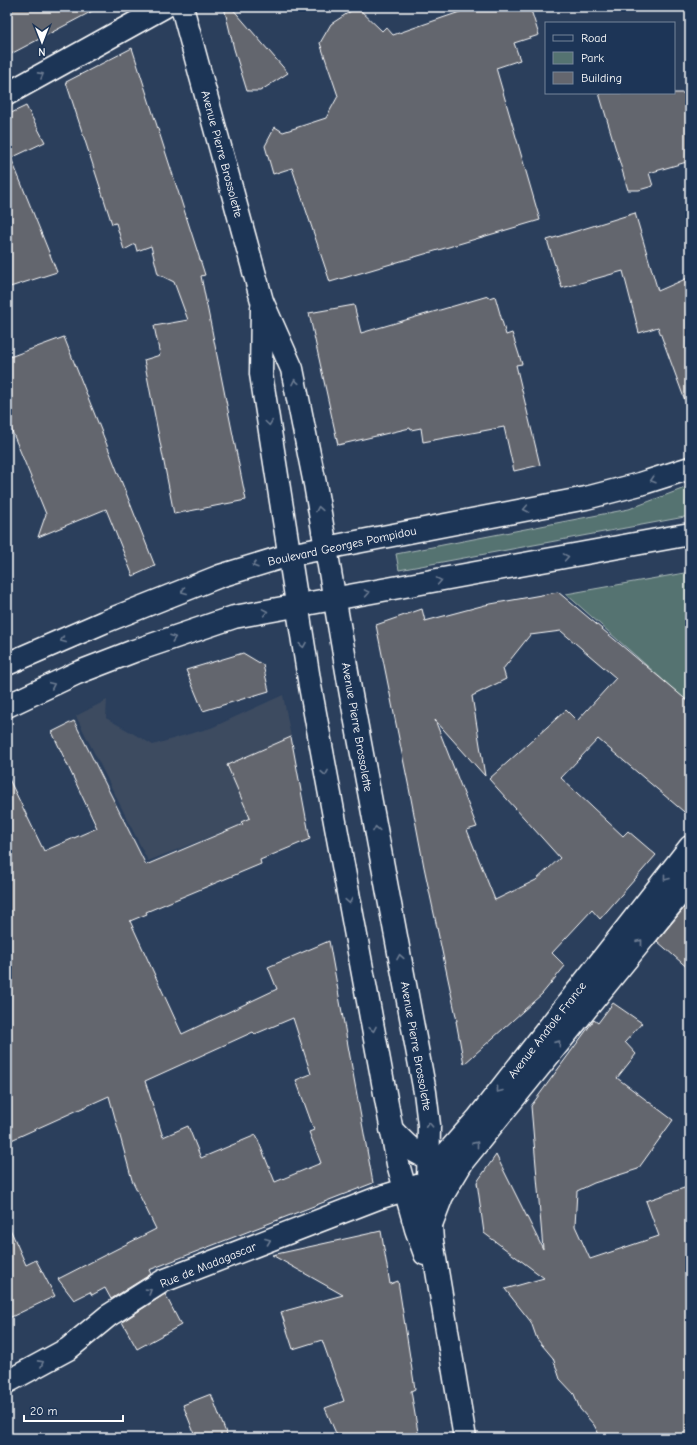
<svg xmlns="http://www.w3.org/2000/svg" width="697" height="1445" font-family="'Comic Neue',sans-serif">
<style>
.built{fill:#3c4b61}
.green{fill:#557371;stroke:#aab9b8}
.building{fill:#64666e;stroke:#fff;fill-rule:evenodd}
.lines{fill:none;stroke-linecap:round;stroke-linejoin:round}
.minor-casing{stroke:#fff;stroke-width:25}
.secondary-casing{stroke:#fff;stroke-width:25}
.primary-casing{stroke:#fff;stroke-width:25}
.minor{stroke:#1d3557;stroke-width:22}
.secondary{stroke:#1d3557;stroke-width:22}
.primary{stroke:#1d3557;stroke-width:22}
.oneway{stroke:#6c7c92}
.labels{text-anchor:middle;dominant-baseline:central;stroke-width:4;stroke-linejoin:round;paint-order:stroke}
.street-label{font-size:12px;fill:#fff;stroke:#1d3557}
</style>
<rect width="100%" height="100%" fill="#2b3f5c"/>
<filter id="ink" filterUnits="userSpaceOnUse"><feTurbulence type="fractalNoise" baseFrequency=".025" numOctaves="2"/><feDisplacementMap in="SourceGraphic" scale="8" xChannelSelector="R" yChannelSelector="G"/><feConvolveMatrix kernelMatrix="1 2 1 2 8 2 1 2 1" color-interpolation-filters="sRGB"/></filter>
<g filter="url(#ink)">
<path class="built" d="M283 695 302 795 242 822 243 824 148 861 76 716 107 700 106 718 153 745 182 736 211 728Z"/>
<g class="green">
<path d="M690 486V516L399 570 396 554 629 509Z"/>
<path d="M690 572V704L566 594Z"/>
</g>
<g class="building">
<path d="M7 7H100L7 56Z"/>
<path d="M224 7H231L288 73 260 91H247L234 49Z"/>
<path d="M357 7 382 31 386 27 393 35 474 7H530L539 35 514 43 520 60 496 68 540 220 330 282 292 168 273 174 265 146 275 127 283 132 326 118 338 96 320 43 331 24Z"/>
<path d="M132 48 205 275 201 276 246 500 174 514 144 360 160 355 154 326 188 320 174 282 158 274 151 246 137 251 135 244 124 250 116 223 112 224 66 82Z"/>
<path d="M599 93H690V161L649 173 653 186 639 190H628Z"/>
<path d="M26 106 45 142 11 158 57 272 7 288V115Z"/>
<path d="M635 213 658 291 690 277V406H687L658 327 639 333 623 271 562 288 547 240Z"/>
<path d="M488 296 489 298 495 296 506 335 512 333 522 364 516 365 540 465 514 471 504 427 423 442 421 428 411 430 410 428 338 445 309 313 354 305 361 333Z"/>
<path d="M64 337 155 566 133 576 106 509 38 537 46 514 7 419V358Z"/>
<path d="M558 592 690 703V817L598 739 561 778 623 836 628 831 656 855 600 919 592 910 552 953 565 966 542 994 464 1064 456 1021H457L424 867 409 788 376 625 422 609 425 621 485 605ZM561 631 616 678 577 721 566 710 489 779 560 858 536 880 495 900 467 830 477 827 435 720 485 776 472 696 506 679 503 669 530 635Z"/>
<path d="M243 653 263 665 269 691 203 711 186 670Z"/>
<path d="M74 721 146 865 243 824 241 822 250 818 227 765 291 737 310 839 260 860 261 864 146 912 147 914 130 921 182 1034 277 989 268 967 329 941 373 1183 149 1270 151 1274 111 1299 105 1288 92 1295 90 1292 74 1300 58 1279 156 1229 132 1180 109 1096 7 1142V775L44 851 97 828 52 732ZM293 1018 311 1074 296 1080 314 1130 309 1132 321 1163 275 1182 256 1135 201 1158 188 1126 163 1137 145 1081 253 1032 255 1034Z"/>
<path d="M690 901V970L657 941Z"/>
<path d="M613 1003 642 1023 625 1042 636 1054 617 1078 673 1120 638 1169 594 1183 577 1191 575 1226 590 1259 659 1236 646 1201 690 1186V1438H601L594 1425 580 1409 574 1394 560 1379 553 1358 537 1339 531 1322 505 1289 544 1278 484 1233 477 1182 496 1155 543 1249 531 1106 594 1020 598 1023Z"/>
<path d="M7 1222 26 1265 36 1260 55 1296 7 1319Z"/>
<path d="M381 1231 390 1284 398 1281 415 1389 411 1391 419 1438H338L325 1408 344 1401 322 1340 293 1349 281 1312 343 1295 272 1255Z"/>
<path d="M165 1294 181 1325 137 1349 122 1322Z"/>
<path d="M211 1394 228 1438H196L183 1405Z"/>
</g>
<g class="lines">
<defs>
<g id="minor">
<path d="M7 94 164 7"/>
<path d="M391 1129C408 1147 419 1160 446 1161"/>
<path d="M425 1189 440 1161 478 1118 690 847"/>
<path d="M430 1227 442 1196 463 1161 690 881"/>
<path d="M7 1382 68 1349 108 1316 163 1281 378 1198 424 1184"/>
</g>
<g id="secondary">
<path d="M182 7 262 301 292 369 315 484 351 695 425 1092 429 1125 428 1183 432 1241 465 1438"/>
<path d="M262 308 261 374 310 686 398 1164 416 1229 425 1254"/>
</g>
<g id="primary">
<path d="M7 664 104 622 220 576 289 555 586 498 640 484 690 468"/>
<path d="M7 706 77 673 134 651 234 617 690 534"/>
</g>
</defs>
<use href="#minor" class="minor-casing"/>
<use href="#secondary" class="secondary-casing"/>
<use href="#primary" class="primary-casing"/>
<use href="#minor" class="minor"/>
<use href="#secondary" class="secondary"/>
<use href="#primary" class="primary"/>
</g>
<defs><path id="oneway-chevron" d="M-2-3.5L2.5 0L-2 3.5" fill="none" stroke-width="1.6" stroke-linecap="round" stroke-linejoin="round"/></defs>
<g class="oneway">
<use href="#oneway-chevron" transform="translate(41 75) rotate(-29)"/>
<use href="#oneway-chevron" transform="translate(295 382) rotate(-101)"/>
<use href="#oneway-chevron" transform="translate(269 423) rotate(82)"/>
<use href="#oneway-chevron" transform="translate(653 480) rotate(162)"/>
<use href="#oneway-chevron" transform="translate(319 509) rotate(-100)"/>
<use href="#oneway-chevron" transform="translate(526 509) rotate(169)"/>
<use href="#oneway-chevron" transform="translate(566 557) rotate(-10)"/>
<use href="#oneway-chevron" transform="translate(255 565) rotate(163)"/>
<use href="#oneway-chevron" transform="translate(439 581) rotate(-10)"/>
<use href="#oneway-chevron" transform="translate(184 591) rotate(158)"/>
<use href="#oneway-chevron" transform="translate(367 593) rotate(-10)"/>
<use href="#oneway-chevron" transform="translate(265 612) rotate(-10)"/>
<use href="#oneway-chevron" transform="translate(173 638) rotate(-19)"/>
<use href="#oneway-chevron" transform="translate(63 640) rotate(157)"/>
<use href="#oneway-chevron" transform="translate(303 645) rotate(81)"/>
<use href="#oneway-chevron" transform="translate(52 685) rotate(-25)"/>
<use href="#oneway-chevron" transform="translate(325 773) rotate(80)"/>
<use href="#oneway-chevron" transform="translate(376 829) rotate(-100)"/>
<use href="#oneway-chevron" transform="translate(666 878) rotate(128)"/>
<use href="#oneway-chevron" transform="translate(349 901) rotate(80)"/>
<use href="#oneway-chevron" transform="translate(640 942) rotate(-51)"/>
<use href="#oneway-chevron" transform="translate(400 957) rotate(-100)"/>
<use href="#oneway-chevron" transform="translate(373 1029) rotate(79)"/>
<use href="#oneway-chevron" transform="translate(558 1043) rotate(-51)"/>
<use href="#oneway-chevron" transform="translate(499 1090) rotate(128)"/>
<use href="#oneway-chevron" transform="translate(429 1125) rotate(-93)"/>
<use href="#oneway-chevron" transform="translate(476 1144) rotate(-51)"/>
<use href="#oneway-chevron" transform="translate(268 1241) rotate(-21)"/>
<use href="#oneway-chevron" transform="translate(149 1291) rotate(-32)"/>
<use href="#oneway-chevron" transform="translate(41 1363) rotate(-29)"/>
</g>
</g>
<g class="labels">
<g class="street-label">
<text transform="translate(222 154) rotate(75)">Avenue Pierre Brossolette</text>
<text transform="translate(342 546) rotate(-12)">Boulevard Georges Pompidou</text>
<text transform="translate(357 727) rotate(80)">Avenue Pierre Brossolette</text>
<text transform="translate(547 1030) rotate(-52)">Avenue Anatole France</text>
<text transform="translate(416 1046) rotate(80)">Avenue Pierre Brossolette</text>
<text transform="translate(208 1265) rotate(-22)">Rue de Madagascar</text>
</g>
</g>
<rect width="697" height="1445" fill="none" stroke="#1d3557" stroke-width="24"/>
<rect x="12" y="12" width="673" height="1421" fill="none" stroke="#fff" stroke-width="1.5" filter="url(#ink)"/>
<rect x="545" y="22" width="130" height="72" fill="#1d3557" stroke="#77869a"/>
<rect x="553" y="35" width="20" height="6" fill="#1d3557" stroke="#77869a"/>
<text x="581" y="42" font-size="12" fill="#ffffff">Road</text>
<rect x="553" y="52" width="20" height="12" fill="#557371" stroke="#77869a"/>
<text x="581" y="62" font-size="12" fill="#ffffff">Park</text>
<rect x="553" y="72" width="20" height="12" fill="#64666e" stroke="#77869a"/>
<text x="581" y="82" font-size="12" fill="#ffffff">Building</text>
<g transform="translate(42 42) rotate(180)" stroke="#1d3557" stroke-width="3" paint-order="stroke">
<path d="M0-3L7 15L0 10L-7 15Z" fill="#ffffff"/>
<text y="-6" font-size="11" font-weight="bold" text-anchor="middle" fill="#ffffff">N</text>
</g>
<path d="M24 1415v6h99v-6" fill="none" stroke="#ffffff" stroke-width="2"/>
<text x="30" y="1415" font-size="12" fill="#ffffff" stroke="#1d3557" stroke-width="3" paint-order="stroke">20 m</text>
</svg>
